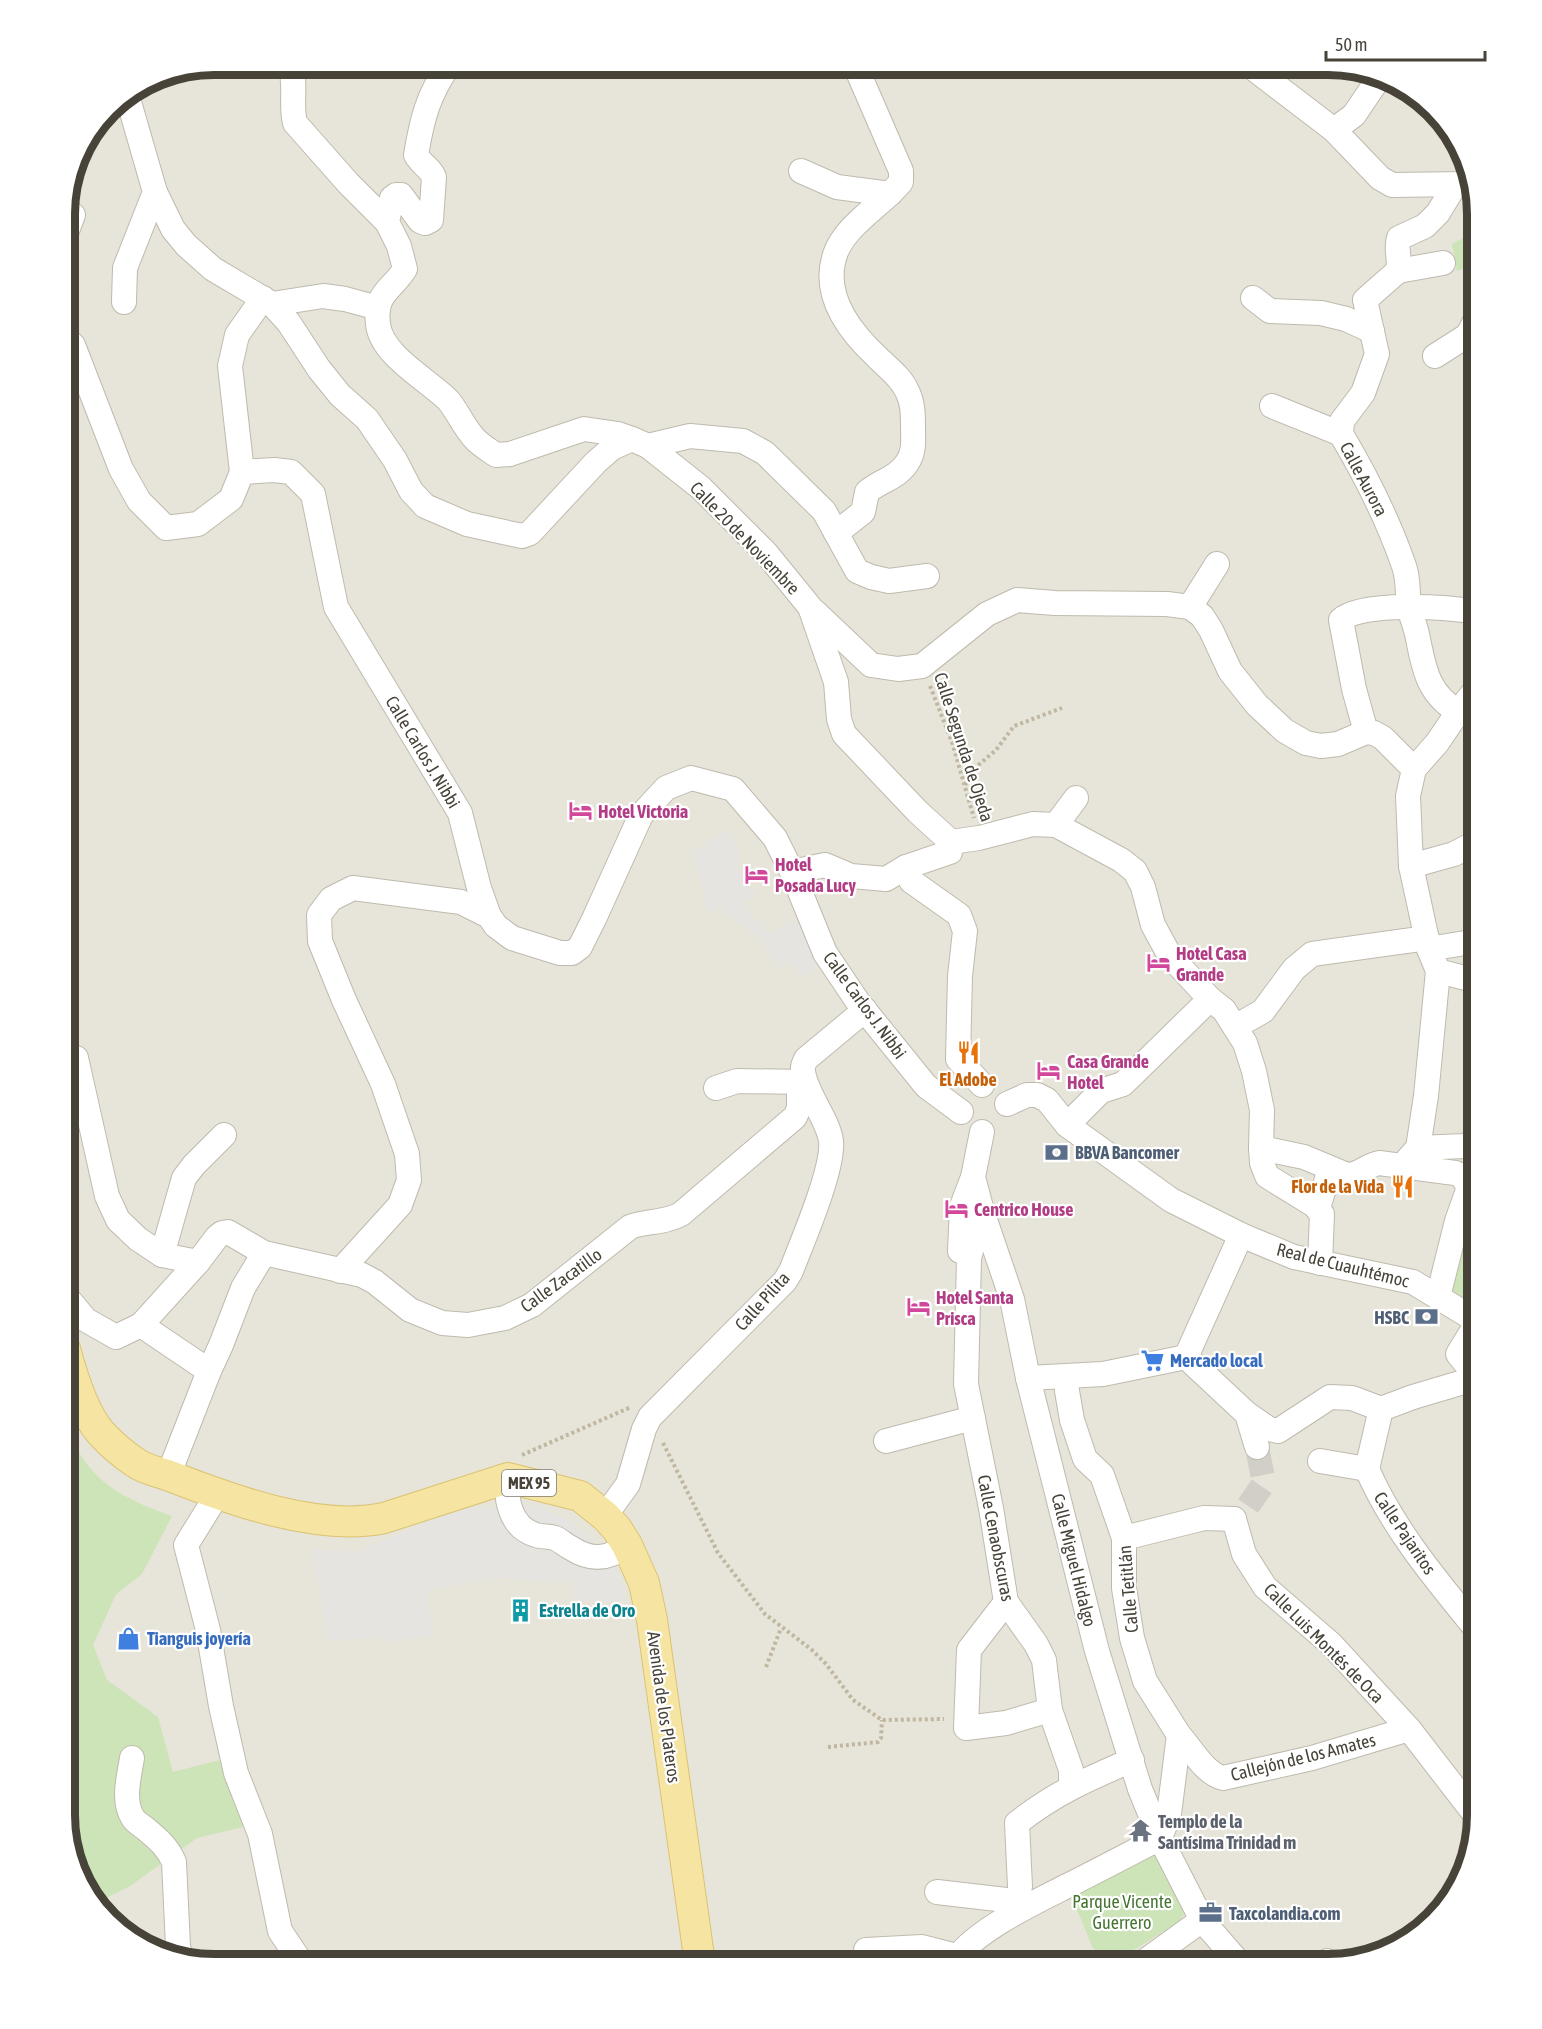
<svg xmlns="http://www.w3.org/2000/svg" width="1542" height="2029" font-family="'Asap Condensed',sans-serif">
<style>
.residential{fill:#e7e4d9}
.green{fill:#cce4b7}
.parking{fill:#e6e4e1}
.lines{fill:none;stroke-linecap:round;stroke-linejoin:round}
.minor-tunnel{stroke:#d1cfc7;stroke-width:24;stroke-dasharray:24 12;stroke-linecap:butt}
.minor-casing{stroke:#bfbaae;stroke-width:26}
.major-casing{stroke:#dac372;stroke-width:32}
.path{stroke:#bfb7a0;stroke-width:4;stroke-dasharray:3 3;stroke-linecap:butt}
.minor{stroke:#fff;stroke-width:24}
.major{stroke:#f6e5a2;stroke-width:30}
.labels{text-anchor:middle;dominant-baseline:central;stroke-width:4.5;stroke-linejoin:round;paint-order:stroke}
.shield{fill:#fff;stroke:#7e7b74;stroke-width:1.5}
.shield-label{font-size:16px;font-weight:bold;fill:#474339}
.street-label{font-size:18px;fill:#474339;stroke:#fff}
.hotel-label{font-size:18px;font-weight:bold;fill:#b23c85;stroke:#fff;text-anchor:start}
.food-label{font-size:18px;font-weight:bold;fill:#c56008;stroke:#fff}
.service-label{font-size:18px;font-weight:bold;fill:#4e5e75;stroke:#fff;text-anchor:start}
.shop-label{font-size:18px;font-weight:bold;fill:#366cbe;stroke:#fff;text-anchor:start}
.culture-label{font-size:18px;font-weight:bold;fill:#0d838f;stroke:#fff;text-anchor:start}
.worship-label{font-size:18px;font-weight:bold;fill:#5b616d;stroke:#fff;text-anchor:start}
.park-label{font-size:18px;fill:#457531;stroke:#fff}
.rim{fill:none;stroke:#474339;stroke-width:8}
</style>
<rect width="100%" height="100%" fill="#f4f2eb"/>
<path class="residential" d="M214 65H1337L1403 85 1452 131 1477 214V1815L1458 1889 1411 1939 1328 1964H214L140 1945 90 1898 65 1815V204L80 148 115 102 157 76Z"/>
<g class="green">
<path d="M1477 230V263L1457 271 1452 244Z"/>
<path d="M1477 1189V1313L1447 1302Z"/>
<path d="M65 1426C71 1437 76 1449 83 1459 104 1490 138 1504 172 1516L142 1574 116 1594 93 1645 107 1680 158 1717 173 1772 228 1758 247 1826 197 1838 130 1886 104 1899 133 1938 90 1898 65 1815Z"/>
<path d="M1155 1840 1184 1914 1179 1922 1114 1962 1107 1964 1092 1946 1079 1914 1069 1897Z"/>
</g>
<g class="parking">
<path d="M725 830 740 852 738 867 756 895 742 905 769 933 794 918 821 959 812 970 802 977 790 961 779 970 761 939 728 916 721 905 709 914 693 853Z"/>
<path d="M514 1504 542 1508 570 1521 594 1541 618 1574 627 1602 574 1600V1582L495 1578 426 1590 433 1635 380 1643 378 1637 328 1641 312 1549 356 1552 465 1507 487 1509Z"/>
</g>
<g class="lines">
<path class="minor-tunnel" d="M1248 1506 1264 1483 1257 1447"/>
<defs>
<g id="minor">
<path d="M290 65C297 86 290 103 295 123L348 183 387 222"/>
<path d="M449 65C428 95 422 119 416 155 421 164 430 168 434 177L431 220 425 223 420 221 401 195H396L392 198 387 222 399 246 405 269C392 290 374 293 378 324 381 355 428 380 448 400 458 412 464 427 474 438 480 445 489 450 496 455L510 454 584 429 618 434 632 439"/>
<path d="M1249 65 1334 130 1380 178 1392 185 1466 184"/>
<path d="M127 95 155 192 173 229 186 245 213 269 272 304 289 323 319 369 340 395 367 419 395 460 411 491 425 506 467 524 522 536 530 533 596 462 612 448 632 439 648 446 701 488 766 553 810 607 836 682 839 719 844 734 918 812 951 842 979 838 1033 824 1056 825 1121 860 1135 871 1143 887 1153 925 1170 956 1210 999 1224 1010 1245 1043 1254 1071 1262 1110 1261 1148 1262 1163 1267 1176 1314 1205 1322 1214 1320 1263"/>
<path d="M1334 130 1354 115 1379 78"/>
<path d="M801 171 837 187 890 194"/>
<path d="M1455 185 1438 213 1425 226 1399 238C1395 249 1401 260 1398 271L1365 300 1377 354 1363 393 1342 421 1341 434C1366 476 1388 520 1404 566 1409 580 1407 593 1409 607 1411 616 1415 625 1417 634 1424 667 1426 692 1458 712"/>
<path d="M65 236 73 215"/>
<path d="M1398 271 1443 263"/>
<path d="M1253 298 1270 311 1321 313 1346 319 1372 331"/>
<path d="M124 302 125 268 155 192"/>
<path d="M272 304 323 296 345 299 378 308"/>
<path d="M65 338 73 345 121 469 139 501 166 528 198 524 231 499 242 472 274 470 291 472 313 494 336 607 460 813 479 888 489 916 496 926 512 938 560 953H572L580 947 594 919 641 815 666 788 691 778 733 789 775 838 792 872 825 953 858 1002 926 1086 961 1112"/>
<path d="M1435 356 1468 335 1477 317"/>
<path d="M1272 406 1341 434"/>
<path d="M648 446 690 436 743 441 765 453 824 511 857 571 871 577 889 581 927 576"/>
<path d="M242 472 230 366 237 335 263 298"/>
<path d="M836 533 863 512 867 492C880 481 897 478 907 463 915 451 913 440 913 427 913 415 913 402 907 391 901 377 888 368 877 357 849 331 820 294 836 252 847 224 882 205 901 182V171L855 65"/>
<path d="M1190 607 1217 564"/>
<path d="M815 612 871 665 898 669 922 666 987 614 1017 600 1055 603 1167 604 1190 607 1202 616 1211 630 1230 671 1257 705 1285 731 1306 743 1321 746 1338 744 1366 732 1374 733 1383 738 1414 769"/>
<path d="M1366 732 1354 689 1341 620C1361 601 1449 607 1477 612"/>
<path d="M1056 825 1076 798"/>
<path d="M1411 866 1454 854 1477 842"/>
<path d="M906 867 911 881 959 915 965 931 960 976 958 1059 982 1085"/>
<path d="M792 872 825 865 851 876 886 879 906 867 950 852 951 842"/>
<path d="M1429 949 1477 941"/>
<path d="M1438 971 1477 981"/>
<path d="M1235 1027 1263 1011 1294 969 1312 954 1427 938"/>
<path d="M76 1058 107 1196 118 1220 138 1239 162 1255 198 1262"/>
<path d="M716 1088 737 1081 805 1082"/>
<path d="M1007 1104 1027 1095H1037L1047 1100 1067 1125 1171 1200 1241 1235 1294 1257 1413 1282 1477 1321"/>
<path d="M1067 1125 1101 1091 1123 1084 1210 999"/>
<path d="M982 1132 973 1177 982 1211 1012 1299 1028 1378 1097 1651 1140 1789 1160 1838 1202 1920 1240 1964"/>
<path d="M1261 1148 1304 1157 1347 1175C1360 1175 1367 1165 1379 1163L1455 1173 1462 1176 1469 1187"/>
<path d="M1418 1148 1426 1096 1438 971 1429 949 1411 866 1408 796 1414 769 1437 743 1458 712 1477 688"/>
<path d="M1408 1159 1418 1148 1465 1146 1477 1140"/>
<path d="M1318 1208 1330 1169"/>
<path d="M982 1211 969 1258 966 1384 991 1508 1006 1602 1036 1644 1044 1660 1050 1710 1071 1770V1787"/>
<path d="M960 1251 962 1206 973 1177"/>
<path d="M162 1255 184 1178 194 1165 224 1135"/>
<path d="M340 1271 400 1205 409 1180 407 1154 383 1084 344 1000 320 941 319 915 331 899 353 888 461 902 489 916"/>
<path d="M65 1295 86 1320 116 1337 141 1325 198 1262 217 1237 222 1233 228 1232 264 1253 362 1275 375 1282 410 1310 442 1323 468 1325 505 1318 532 1305 630 1227C646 1221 665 1223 681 1214L795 1117 799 1108V1081"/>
<path d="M1438 1297 1457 1221 1469 1187 1477 1183"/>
<path d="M141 1325 209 1371"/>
<path d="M1186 1357 1241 1235"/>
<path d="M1186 1357 1247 1414 1257 1447"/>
<path d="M1477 1377 1458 1354 1477 1323"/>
<path d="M1028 1378 1103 1374 1186 1357"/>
<path d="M1247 1414 1269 1429 1278 1431 1330 1397 1352 1398 1381 1409 1413 1397 1477 1378"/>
<path d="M886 1441 973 1418"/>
<path d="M1320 1461 1367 1469"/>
<path d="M1367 1469C1393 1529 1437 1581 1477 1630"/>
<path d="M1367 1469 1381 1409"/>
<path d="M168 1476 209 1371 221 1345 243 1288 264 1253"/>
<path d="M508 1478C505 1500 511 1528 536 1535 542 1537 549 1536 555 1538 560 1540 565 1545 571 1548 591 1561 608 1560 627 1545"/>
<path d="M217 1495 186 1545 208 1630 221 1706 236 1773 260 1834 280 1931 302 1964"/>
<path d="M605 1516 628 1484 644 1429 650 1417 785 1281 791 1271C802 1242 834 1169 831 1141 828 1118 801 1087 803 1067 803 1064 805 1062 806 1059L865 1010"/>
<path d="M1234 1519 1244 1554 1265 1587 1331 1644 1409 1729 1477 1817"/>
<path d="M1124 1538 1204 1518 1234 1519"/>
<path d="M1006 1602 969 1650 966 1728 1006 1723 1050 1710"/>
<path d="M1179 1735C1192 1749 1204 1773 1223 1778L1312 1758 1409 1729"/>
<path d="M132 1758C129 1777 122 1801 133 1818 136 1823 143 1826 147 1830 159 1840 168 1848 174 1862L178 1946 180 1955"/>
<path d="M1020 1887 1017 1823C1055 1793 1088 1779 1132 1760"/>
<path d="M937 1892 1006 1900 1026 1905"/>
<path d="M866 1950 922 1947 957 1956"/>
<path d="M1148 1959 1202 1920"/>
<path d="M1327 1961 1329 1964"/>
<path d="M953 1964C968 1934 1035 1902 1065 1887 1097 1871 1129 1854 1160 1838L1169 1814 1179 1735 1145 1681 1132 1638 1124 1588V1538L1102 1475 1085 1459 1072 1420 1067 1391 1066 1376"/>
</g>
<path id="major" d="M65 1349C72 1375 83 1413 101 1433 111 1444 124 1455 136 1463 146 1470 159 1472 170 1476 231 1500 319 1532 384 1518L508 1478 580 1496 605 1516 617 1529 627 1545 644 1583 652 1620 700 1964"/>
</defs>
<use href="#minor" class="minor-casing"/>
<use href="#major" class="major-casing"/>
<g class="path">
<path d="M930 686 952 742 974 818"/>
<path d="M965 785 976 767 996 750 1014 726 1062 708"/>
<path d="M663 1443 718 1553 765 1614 812 1650 826 1664 853 1700 882 1720 944 1719"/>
<path d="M522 1455 631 1407"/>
<path d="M766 1667 781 1628"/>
<path d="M828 1747 878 1742 881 1738 882 1720"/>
</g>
<use href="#minor" class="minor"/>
<use href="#major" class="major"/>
</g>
<defs>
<symbol id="hotel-bare" viewBox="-9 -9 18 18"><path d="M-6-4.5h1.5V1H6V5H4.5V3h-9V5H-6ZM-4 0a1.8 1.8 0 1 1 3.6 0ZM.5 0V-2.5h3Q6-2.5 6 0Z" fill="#d1479c" stroke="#fff" stroke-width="2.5" paint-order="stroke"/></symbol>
<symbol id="restaurant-bare" viewBox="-9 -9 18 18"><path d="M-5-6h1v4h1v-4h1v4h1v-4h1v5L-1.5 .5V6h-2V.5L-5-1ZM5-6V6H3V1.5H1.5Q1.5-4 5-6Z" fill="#e8710a" stroke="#fff" stroke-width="2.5" paint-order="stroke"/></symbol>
<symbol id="bank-bare" viewBox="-9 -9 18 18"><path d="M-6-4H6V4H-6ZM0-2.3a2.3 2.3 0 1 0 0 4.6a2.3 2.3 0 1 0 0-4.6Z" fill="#5c6f8a" stroke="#fff" stroke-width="2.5" paint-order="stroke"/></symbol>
<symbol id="supermarket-bare" viewBox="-9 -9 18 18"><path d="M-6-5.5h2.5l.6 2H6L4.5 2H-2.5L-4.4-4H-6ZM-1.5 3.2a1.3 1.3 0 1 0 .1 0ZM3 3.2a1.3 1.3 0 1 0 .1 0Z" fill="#3f7fe0" stroke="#fff" stroke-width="2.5" paint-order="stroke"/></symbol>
<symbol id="building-bare" viewBox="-9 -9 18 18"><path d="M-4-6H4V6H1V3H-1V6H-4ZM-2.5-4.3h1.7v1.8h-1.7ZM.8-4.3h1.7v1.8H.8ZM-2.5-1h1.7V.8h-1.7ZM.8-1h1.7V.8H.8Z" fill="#0f9aa8" stroke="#fff" stroke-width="2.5" paint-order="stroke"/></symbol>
<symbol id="shop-bare" viewBox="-9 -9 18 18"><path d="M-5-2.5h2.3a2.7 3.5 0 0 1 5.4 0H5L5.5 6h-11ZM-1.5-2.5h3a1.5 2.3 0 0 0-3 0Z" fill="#3f7fe0" stroke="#fff" stroke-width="2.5" paint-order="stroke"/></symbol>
<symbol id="temple-bare" viewBox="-9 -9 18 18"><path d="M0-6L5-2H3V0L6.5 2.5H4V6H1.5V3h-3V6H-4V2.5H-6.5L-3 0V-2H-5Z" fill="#6b7280" stroke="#fff" stroke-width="2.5" paint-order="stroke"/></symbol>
<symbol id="office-bare" viewBox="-9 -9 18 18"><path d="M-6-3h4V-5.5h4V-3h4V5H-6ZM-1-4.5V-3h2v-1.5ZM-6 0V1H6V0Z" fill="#5c6f8a" stroke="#fff" stroke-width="2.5" paint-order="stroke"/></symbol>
</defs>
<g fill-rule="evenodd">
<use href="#hotel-bare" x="564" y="794" width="33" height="33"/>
<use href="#hotel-bare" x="740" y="858" width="33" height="33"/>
<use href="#hotel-bare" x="1142" y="946" width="33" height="33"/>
<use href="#restaurant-bare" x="952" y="1036" width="33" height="33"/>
<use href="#hotel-bare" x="1032" y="1054" width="33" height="33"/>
<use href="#bank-bare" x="1040" y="1136" width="33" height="33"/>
<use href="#restaurant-bare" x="1386" y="1170" width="33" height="33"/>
<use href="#hotel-bare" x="940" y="1192" width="33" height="33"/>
<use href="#hotel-bare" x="902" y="1290" width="33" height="33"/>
<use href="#bank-bare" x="1410" y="1300" width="33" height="33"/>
<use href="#supermarket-bare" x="1136" y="1344" width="33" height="33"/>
<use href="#building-bare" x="504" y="1594" width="33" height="33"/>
<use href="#shop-bare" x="112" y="1622" width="33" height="33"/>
<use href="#temple-bare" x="1124" y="1814" width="33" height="33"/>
<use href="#office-bare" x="1194" y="1896" width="33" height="33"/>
</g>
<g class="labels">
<rect class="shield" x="502" y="1470" width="54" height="26" rx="4.5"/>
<g class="shield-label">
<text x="529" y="1483">MEX 95</text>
</g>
<g class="street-label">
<text transform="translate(1364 479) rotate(62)">Calle Aurora</text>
<text transform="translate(745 538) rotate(46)">Calle 20 de Noviembre</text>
<text transform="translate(964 747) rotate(72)">Calle Segunda de Ojeda</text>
<text transform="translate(423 752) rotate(59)">Calle Carlos J. Nibbi</text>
<text transform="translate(865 1005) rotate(54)">Calle Carlos J. Nibbi</text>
<text transform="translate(1343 1265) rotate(14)">Real de Cuauhtémoc</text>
<text transform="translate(561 1280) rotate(-36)">Calle Zacatillo</text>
<text transform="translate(762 1301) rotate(-48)">Calle Pilita</text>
<text transform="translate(1405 1533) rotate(56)">Calle Pajaritos</text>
<text transform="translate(996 1538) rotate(79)">Calle Cenaobscuras</text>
<text transform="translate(1074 1560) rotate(76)">Calle Miguel Hidalgo</text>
<text transform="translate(1128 1589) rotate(-95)">Calle Tetitlán</text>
<text transform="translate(1324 1643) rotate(45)">Calle Luis Montés de Oca</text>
<text transform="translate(664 1707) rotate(82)">Avenida de los Plateros</text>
<text transform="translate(1303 1757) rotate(-14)">Callejón de los Amates</text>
</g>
<g class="hotel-label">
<text x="598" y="811">Hotel Victoria</text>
<text x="775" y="864">Hotel<tspan x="775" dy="21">Posada Lucy</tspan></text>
<text x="1176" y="953">Hotel Casa<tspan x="1176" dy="21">Grande</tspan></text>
<text x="1067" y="1061">Casa Grande<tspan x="1067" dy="21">Hotel</tspan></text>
<text x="974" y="1209">Centrico House</text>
<text x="936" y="1297">Hotel Santa<tspan x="936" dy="21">Prisca</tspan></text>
</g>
<g class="food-label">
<text x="968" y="1079">El Adobe</text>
<text x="1384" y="1186" text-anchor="end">Flor de la Vida</text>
</g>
<g class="service-label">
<text x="1075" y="1152">BBVA Bancomer</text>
<text x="1409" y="1317" text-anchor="end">HSBC</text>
<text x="1229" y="1913">Taxcolandia.com</text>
</g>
<g class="shop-label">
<text x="1170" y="1360">Mercado local</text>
<text x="147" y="1638">Tianguis joyería</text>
</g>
<g class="culture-label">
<text x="539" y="1610">Estrella de Oro</text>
</g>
<g class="worship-label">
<text x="1158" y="1821">Templo de la<tspan x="1158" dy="21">Santísima Trinidad m</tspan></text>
</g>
<g class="park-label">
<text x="1122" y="1901">Parque Vicente<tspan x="1122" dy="21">Guerrero</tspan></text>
</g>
</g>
<path d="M0 0H1542V2029H0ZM214 75H1328A139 139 0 0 1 1467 214V1815A139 139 0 0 1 1328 1954H214A139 139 0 0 1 75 1815V214A139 139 0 0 1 214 75Z" fill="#fff" fill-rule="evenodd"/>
<path class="rim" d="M214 75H1328A139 139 0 0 1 1467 214V1815A139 139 0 0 1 1328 1954H214A139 139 0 0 1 75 1815V214A139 139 0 0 1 214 75Z"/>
<path d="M1326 51v9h159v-9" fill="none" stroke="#474339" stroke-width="3"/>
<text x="1335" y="51" font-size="18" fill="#474339" stroke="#ffffff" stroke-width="4.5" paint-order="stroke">50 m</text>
</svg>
